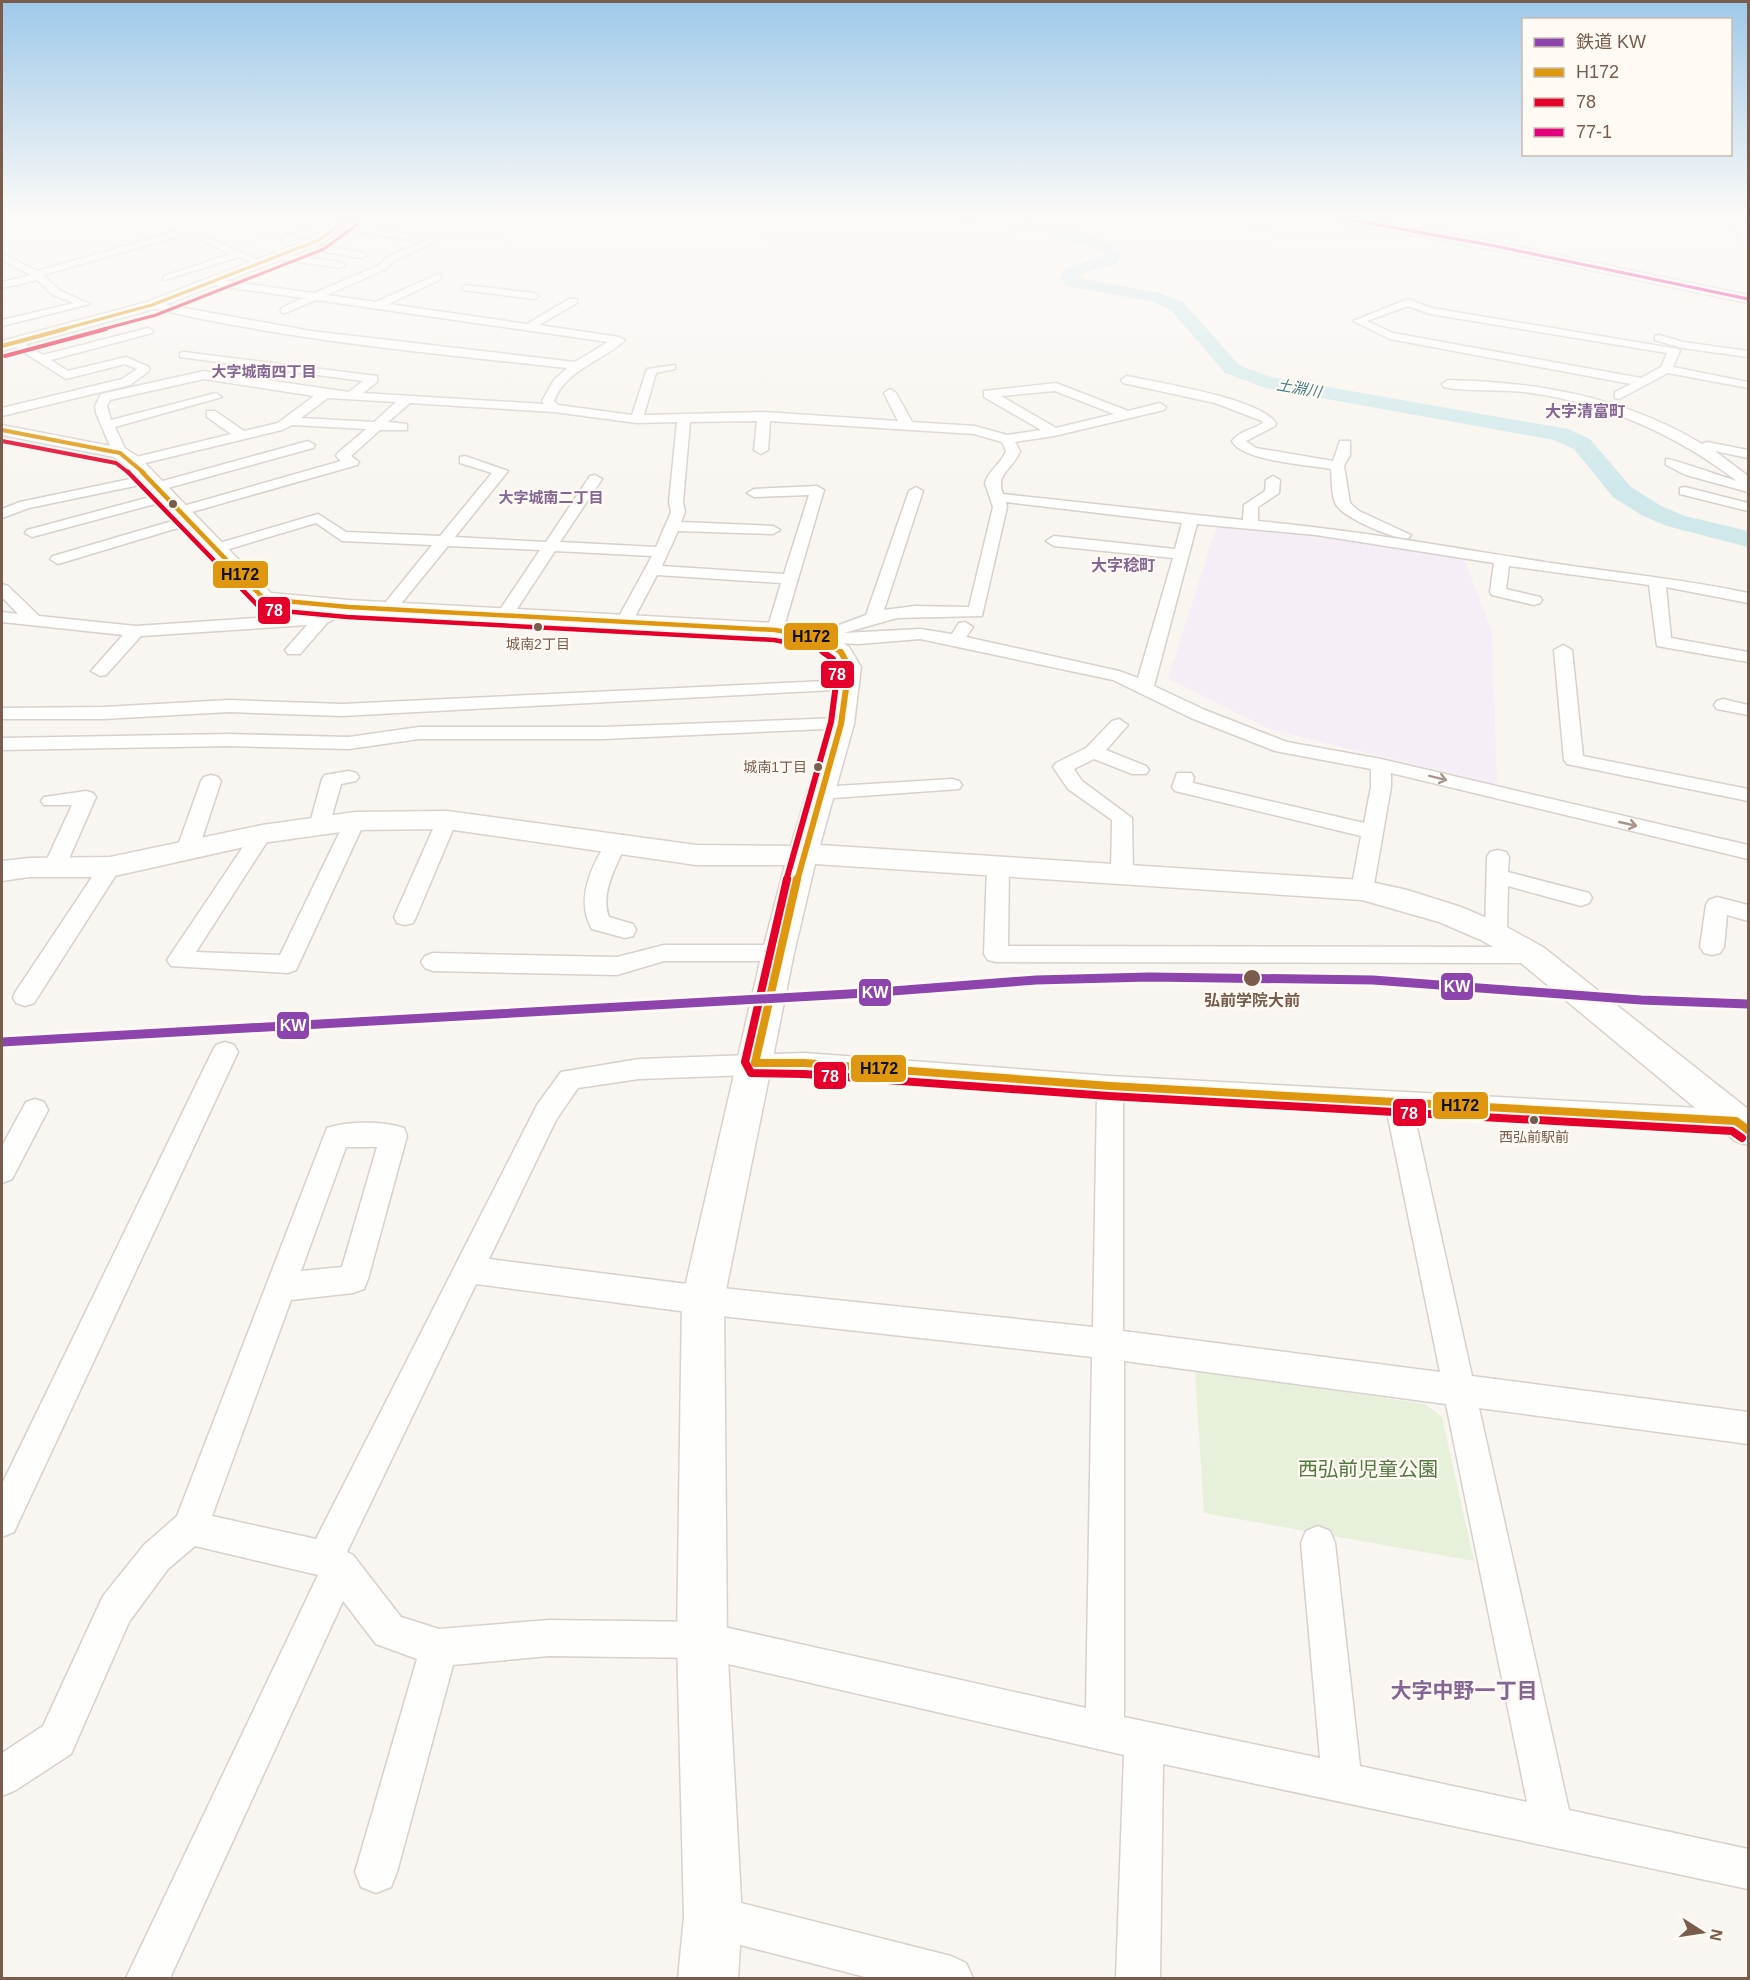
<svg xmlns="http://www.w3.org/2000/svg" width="1750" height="1980" font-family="Arial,'Noto Sans JP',sans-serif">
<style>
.education{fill:#f6eef6}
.green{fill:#e7f0db}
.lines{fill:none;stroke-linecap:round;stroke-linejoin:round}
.river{fill:#d0e8ea;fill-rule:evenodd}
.street-casing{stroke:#d7d1cb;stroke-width:3}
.secondary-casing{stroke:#d9d2cb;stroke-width:3}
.street{fill:#fefefd;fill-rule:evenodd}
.secondary{fill:#fefefd;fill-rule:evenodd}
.bus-1-far4-casing{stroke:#fffaf3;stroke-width:4.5}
.bus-1-far3-casing{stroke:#fffaf3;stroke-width:6}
.bus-1-far2-casing{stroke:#fffaf3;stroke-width:8}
.bus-1-far1-casing{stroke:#fffaf3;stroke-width:10}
.bus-1-casing{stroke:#fffaf3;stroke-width:12}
.bus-2-far4-casing{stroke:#fffaf3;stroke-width:4.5}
.bus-2-far3-casing{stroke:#fffaf3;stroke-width:6}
.bus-2-far2-casing{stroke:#fffaf3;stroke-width:8}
.bus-2-far1-casing{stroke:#fffaf3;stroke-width:10}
.bus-2-casing{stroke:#fffaf3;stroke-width:12}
.bus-3-casing{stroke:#fffaf3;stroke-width:4.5}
.bus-1-far4{stroke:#de970f;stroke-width:3}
.bus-1-far3{stroke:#de970f;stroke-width:4}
.bus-1-far2{stroke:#de970f;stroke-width:4.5}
.bus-1-far1{stroke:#de970f;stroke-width:6}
.bus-1{stroke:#de970f;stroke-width:8}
.bus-2-far4{stroke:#e4002b;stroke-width:3}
.bus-2-far3{stroke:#e4002b;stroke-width:4}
.bus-2-far2{stroke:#e4002b;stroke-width:4.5}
.bus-2-far1{stroke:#e4002b;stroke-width:6}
.bus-2{stroke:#e4002b;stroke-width:8}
.bus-3{stroke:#e5007d;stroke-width:3}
.rail-1-casing{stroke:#fffaf3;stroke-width:14}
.rail-1{stroke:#8e44ad;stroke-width:9}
.oneway{stroke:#a8958b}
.bus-dot{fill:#7a5c4d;stroke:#fffaf3;stroke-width:2}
.labels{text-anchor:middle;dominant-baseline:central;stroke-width:4.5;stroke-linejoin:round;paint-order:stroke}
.bus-label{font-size:14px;fill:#7a5c4d;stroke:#fffaf3}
.far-neighbourhood-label{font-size:15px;font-weight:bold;fill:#846695;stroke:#fffaf3}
.far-water-label{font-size:15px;font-style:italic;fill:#437c86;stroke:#fffaf3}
.far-quarter-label{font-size:16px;font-weight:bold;fill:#846695;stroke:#fffaf3}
.stop-label{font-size:16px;font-weight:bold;fill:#7a5c4d;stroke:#fffaf3}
.near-park-label{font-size:20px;fill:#537a41;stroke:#fffaf3}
.near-neighbourhood-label{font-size:21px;font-weight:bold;fill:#846695;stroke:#fffaf3}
.line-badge{stroke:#fffaf3;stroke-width:2}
.badge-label{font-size:16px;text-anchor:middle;font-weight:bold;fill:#fff}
.pale-badge-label{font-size:16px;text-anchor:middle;font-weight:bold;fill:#111}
</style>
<rect width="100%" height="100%" fill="#f9f5f0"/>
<path class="education" d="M1217 525 1462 554 1492 631 1497 785 1269 729 1168 679Z"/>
<path class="green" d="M1195 1370 1425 1404 1442 1417 1474 1561 1204 1513Z"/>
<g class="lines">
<path class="river" d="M941 216C992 214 1042 217 1090 236 1102 240 1114 242 1121 254L1117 263 1079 275V278L1159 293 1183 302 1239 365 1271 377 1568 429 1590 439 1631 487 1661 506 1685 516 1748 531V547L1667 526 1643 516 1613 497 1574 449 1554 440 1266 388 1225 373 1171 310 1154 302 1067 286 1060 277 1066 268 1104 256V252L1040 230 949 221Z"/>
<defs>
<g id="street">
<path d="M147 216H158L263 262 258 265 239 257 164 280V276L231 254 186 234 43 275 61 291 90 304 2 326V320L74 303 53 295 37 280 2 288V282L31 275 2 260V253L37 271 178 231Z"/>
<path d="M273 216 390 229 412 237 407 240 341 228 337 231 326 229 286 242 281 239 283 237 316 226Z"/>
<path d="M1200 216H1217L1202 221 1198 218Z"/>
<path d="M1233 216H1250L1247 218 1268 225 1264 228 1232 220Z"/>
<path d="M1392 216H1400L1398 231 1391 229Z"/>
<path d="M1447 216H1455L1451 237 1446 240 1441 237Z"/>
<path d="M435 235 438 236V240L392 262 386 269 327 295 376 302 438 274 441 275V279L389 304 527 324 569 299H577V303L539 325 619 337 625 340C602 362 567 368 554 401L558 405 632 415 647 369 675 365V369L656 373 644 415 764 412 898 421 884 393 890 389 896 393 912 422 975 426 1007 435 1041 430 984 397V391L1056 383 1128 411 1160 403 1166 407 1164 410 1054 436 1015 442 1020 451C1013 470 995 473 1003 494L1243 520 1244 505 1265 491 1266 480 1273 476 1280 480 1279 493 1258 507V521C1356 530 1454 548 1551 563 1617 573 1683 579 1748 593V603L1666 587 1671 638 1748 652V662L1657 646 1649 585 1509 566 1506 589 1540 597 1542 600 1540 603 1534 605 1492 595 1490 592 1494 563 1316 535 1197 524 1154 686 1205 710 1287 742 1381 759 1748 845V859L1391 773V787L1373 890 1370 895 1362 898 1354 895 1351 890 1361 836 1175 791 1172 787 1177 773H1191L1194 777 1193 783 1364 823 1371 787V769L1275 751 1191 718 1113 680 920 639 859 644 815 642 812 638 815 634 866 615 909 491 916 487 923 491 884 610 915 606 969 607 993 507 985 483C989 470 1001 464 1006 451L1002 442 974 434 770 421 768 450 761 454 754 450 757 421 690 422 683 502 685 512 681 522 773 526 780 530 773 534 678 531 662 566 784 574 809 495 754 497 747 493 754 489 817 486 824 490 783 630 775 635 767 630 781 583 657 575 630 626H618L616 622 652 556 555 551 511 618 505 619 497 614 540 550 448 546 395 611 389 613 381 608 432 545 342 541 316 523 219 552H209L206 549 209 546 318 514 346 532 440 536 492 473 460 463V457L465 456 508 471 455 537 546 542 590 476 595 475 602 479 560 542 656 547 671 512 669 502 677 422 637 423 554 412 410 403 388 422 407 424V430H380L351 456 359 462 357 465 178 516 173 515 171 512 173 509 341 461 336 456 338 453 366 429 292 425 282 430 133 466 128 465V459L231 434 207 417V411H215L244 431 278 423 314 396 204 379 110 400 107 406 111 420 216 393 222 397 115 427 127 453 120 457 113 453 96 413 95 406 101 394 204 371 349 392 363 381 180 357V353L184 352 377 376V382L363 393 544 404 542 401 554 380 567 368C427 353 285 340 148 307L147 305 152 302 311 331 575 362 608 342 316 300 285 313 281 312V308L303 298 212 285 207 282 212 279 314 293 380 265 386 258ZM1055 391 1114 414 1056 428 1001 396ZM328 398 396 402 374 422 301 418ZM1006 502 1182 523 1175 549 1054 536 1046 541 1054 546 1173 558 1138 678 1119 671 966 637 973 627 965 622 959 623 952 634 920 629 844 633 897 618 982 616 1007 507Z"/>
<path d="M322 246 362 252 367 255 362 258 319 251 317 249Z"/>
<path d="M274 253 340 262 345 265 340 268 271 258 269 256Z"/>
<path d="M467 285 534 293 539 296 534 299 463 290 462 288Z"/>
<path d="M1408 299 1432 308 1678 349 1680 351 1673 367 1748 382V388L1668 373 1619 399 1615 398V392L1631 384 1390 339 1353 321ZM1408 306 1430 314 1667 353 1661 367 1641 378 1393 333 1367 321Z"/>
<path d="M148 328 153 331 152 333 51 360 68 371 126 357 149 367V371L130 385 2 416V408L122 379 137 369 125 364 66 379 12 345V341H20L43 355Z"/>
<path d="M1659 335 1683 342 1748 351V357L1682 348 1655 340V336Z"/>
<path d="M1127 376C1159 383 1259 398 1276 423L1275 426 1246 441 1256 448 1333 461 1340 441H1350V455L1344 466 1350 503 1359 511 1411 535 1409 538C1396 541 1345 518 1337 506 1331 498 1332 479 1331 469 1309 465 1242 461 1232 441 1241 430 1252 430 1263 423L1262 421 1215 403 1123 383 1121 380Z"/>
<path d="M1448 380C1538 382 1624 397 1702 444L1707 442 1748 450V458L1715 451 1748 476V492L1686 475 1666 465V459C1671 458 1726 478 1737 481 1675 434 1608 404 1531 393 1503 388 1471 393 1444 387L1442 384Z"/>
<path d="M308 441 315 445 313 448 157 491 150 487 152 484Z"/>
<path d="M149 475 156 479 154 482 29 508 2 518V509L20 502Z"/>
<path d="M1685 487 1748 503V511L1680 494V488Z"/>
<path d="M165 493 170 494V500L32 537 25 533 27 530Z"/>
<path d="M186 517 193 521 191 524 58 564 50 559 53 556Z"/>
<path d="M2 584 8 586 39 616 136 626 318 614 348 602 356 607 327 623 300 654H288L285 650 307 625 141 636 106 675 100 676 91 671 123 635 2 622V612L18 614 2 597Z"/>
<path d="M1563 645 1572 650 1583 756 1748 789V801L1567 764 1564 760 1554 650Z"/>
<path d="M846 680 855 685 852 689 342 716 229 712 104 719H2V708L104 707 229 700 342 704Z"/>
<path d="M1723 699 1748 705V715L1717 709 1714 705 1717 701Z"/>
<path d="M841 718 850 724 848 728 603 739H419L349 749 229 746 2 750V738L229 734 349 737 419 727H603Z"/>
<path d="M1119 719 1128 725 1106 750 1146 766 1149 770 1146 774H1132L1094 759 1074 769 1082 781 1132 818 1133 873 1130 878 1122 880 1114 878 1111 873 1112 820 1068 789 1053 767 1056 763 1086 748 1112 721Z"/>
<path d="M349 771 356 773 359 777 356 781 341 784 330 823 327 828H313L310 823 322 779 325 775Z"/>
<path d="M211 775 218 777 221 781 198 851 195 856H179L176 851 201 781 204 777Z"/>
<path d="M952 779 959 781 962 785 959 789 820 799 813 797 810 793 813 789 820 787Z"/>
<path d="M86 791 93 793 96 797 65 868 62 873 54 875 46 873 43 868 72 805H44L41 801 44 797Z"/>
<path d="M447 813 454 815 457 820 416 917 413 923 405 925 397 923 394 917 437 820 440 815Z"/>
<path d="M355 814 362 816 365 821 296 970 288 973 171 966 167 960 171 954 255 829H269L272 834 196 952 280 955 345 821 348 816Z"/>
<path d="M615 838 622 840 626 845C616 866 600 893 609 917L633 924 636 930 633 936 625 938 592 929C575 900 591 866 608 840Z"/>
<path d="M1498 850 1506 852 1509 857 1508 872 1589 893 1592 898 1589 903 1581 906 1508 886 1507 932 1504 938 1496 940 1488 938 1485 932 1487 857 1490 852Z"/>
<path d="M998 859 1006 861 1009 866 1008 946 1532 947 1540 949 1544 955 1540 961 1532 963 996 962 988 960 984 954 987 866 990 861Z"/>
<path d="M110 860 118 862 121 867 34 1003 25 1006 16 1003 13 997 16 991 102 862Z"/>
<path d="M1717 897 1748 905V921L1727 915 1724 947 1720 953 1712 955 1704 953 1700 947 1706 905 1709 900Z"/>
<path d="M664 945H778L786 947 790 953 786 959 778 961H664L617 975 433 971 425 968 421 962 425 956 433 953 617 957Z"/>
<path d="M225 1042 234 1045 238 1052 14 1532 2 1537V1484L212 1052 216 1045Z"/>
<path d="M804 1053 1110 1076 1736 1110 1745 1113 1748 1123 1745 1129 1736 1132 1414 1114 1472 1376 1748 1412V1444L1479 1408 1569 1810 1748 1849V1889L1163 1764 1160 1978H1116L1124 1755 702 1658 549 1656 453 1665 397 1872 391 1887 376 1893 361 1887 355 1872 417 1659 376 1644 343 1601 170 1978H126L318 1575 195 1546 168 1569 129 1622 71 1754 16 1790 2 1796V1753L43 1726 103 1596 144 1545 177 1516 327 1128C348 1121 383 1121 404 1128L407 1136 368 1279 364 1289 353 1293 291 1300 212 1516 316 1539 537 1105 561 1072 639 1059ZM804 1073 1097 1095 1093 1327 703 1286 489 1259 556 1120 578 1088 639 1079ZM1123 1097 1387 1112 1440 1372 1123 1331ZM346 1147H377L342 1267 301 1271ZM476 1284 703 1314 1092 1357 1086 1708 702 1622 549 1620 439 1629 401 1617 353 1555 347 1552ZM1124 1361 1446 1404 1527 1802 1360 1766 1335 1543 1330 1531 1318 1526 1306 1531 1301 1543 1320 1758 1124 1717Z"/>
<path d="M35 1099 44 1102 48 1110 12 1179 2 1183V1146L26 1102Z"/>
<path d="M713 1896 951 1956 966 1963 973 1978H869L713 1938 698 1932 692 1917 698 1902Z"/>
</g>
<g id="secondary">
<path d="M345 216H358L323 243 157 308 2 351V341L147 302 315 237Z"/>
<path d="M1323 216H1348L1495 242 1748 295V303L1495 250 1329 220Z"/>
<path d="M1730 216H1742L1748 230V246L1742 242Z"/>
<path d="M2 425 126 449 140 458 271 593 348 600 775 623 829 633 849 647 861 667 854 724 820 845 1362 880 1407 890 1461 907 1503 925 1543 947 1748 1109V1145L1735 1141 1521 963 1481 940 1439 922 1362 900 815 864 794 953 724 1300 727 1640 742 1917 738 1978H678L684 1917 677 1640 682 1300 762 953 785 865H696L447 829 355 830 262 843 110 877H29L2 881V861L29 858 110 857 262 825 355 812 447 811 696 845 791 846 828 724 837 667 831 656 814 644 775 637 348 614 256 604 126 466 114 457 2 435Z"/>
</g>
</defs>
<use href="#street" class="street-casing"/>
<use href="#secondary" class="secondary-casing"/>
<use href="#street" class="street"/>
<use href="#secondary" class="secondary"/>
<defs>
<path id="bus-1-far4" d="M60 330 152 305 319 240 352 216"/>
<g id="bus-1-far3">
<path d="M2 346 65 329"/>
<path d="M2 430 120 453 144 473"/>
</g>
<path id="bus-1-far2" d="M142 472 264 599 348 607 775 630 821 638 842 654"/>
<path id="bus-1-far1" d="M797 881 841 724 849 667 841 652"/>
<path id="bus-1" d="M797 879 755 1063H804L1110 1086 1736 1121 1748 1130"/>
<path id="bus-2-far4" d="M100 330 156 315 324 249 358 224"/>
<g id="bus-2-far3">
<path d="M5 356 106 329"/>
<path d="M2 441 116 463 129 473"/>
</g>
<path id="bus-2-far2" d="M128 472 261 609 347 617 774 640 817 648 825 654"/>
<path id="bus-2-far1" d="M786 881 831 722 838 669 833 659 823 652"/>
<path id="bus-2" d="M787 879 745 1062 751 1073 804 1074 1109 1096 1732 1131 1742 1138"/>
<path id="bus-3" d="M1329 216 1495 246 1748 299"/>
</defs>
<use href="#bus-1-far4" class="bus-1-far4-casing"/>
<use href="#bus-1-far3" class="bus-1-far3-casing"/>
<use href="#bus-1-far2" class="bus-1-far2-casing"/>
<use href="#bus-1-far1" class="bus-1-far1-casing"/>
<use href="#bus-1" class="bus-1-casing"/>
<use href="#bus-2-far4" class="bus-2-far4-casing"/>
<use href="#bus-2-far3" class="bus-2-far3-casing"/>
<use href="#bus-2-far2" class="bus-2-far2-casing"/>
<use href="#bus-2-far1" class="bus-2-far1-casing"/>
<use href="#bus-2" class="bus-2-casing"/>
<use href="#bus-3" class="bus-3-casing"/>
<use href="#bus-1-far4" class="bus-1-far4"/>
<use href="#bus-1-far3" class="bus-1-far3"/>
<use href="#bus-1-far2" class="bus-1-far2"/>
<use href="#bus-1-far1" class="bus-1-far1"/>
<use href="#bus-1" class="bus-1"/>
<use href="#bus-2-far4" class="bus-2-far4"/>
<use href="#bus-2-far3" class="bus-2-far3"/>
<use href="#bus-2-far2" class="bus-2-far2"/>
<use href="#bus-2-far1" class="bus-2-far1"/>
<use href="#bus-2" class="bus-2"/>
<use href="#bus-3" class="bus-3"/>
<defs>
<path id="rail-1" d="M2 1042 866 993 1036 980 1149 977 1373 980 1641 1000 1748 1004"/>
</defs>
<use href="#rail-1" class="rail-1-casing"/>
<use href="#rail-1" class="rail-1"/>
</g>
<defs><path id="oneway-shaft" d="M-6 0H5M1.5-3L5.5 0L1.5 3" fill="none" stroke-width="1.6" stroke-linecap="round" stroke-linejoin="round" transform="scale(1.5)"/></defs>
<g class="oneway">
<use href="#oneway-shaft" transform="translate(1438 778) rotate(14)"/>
<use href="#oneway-shaft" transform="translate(1628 824) rotate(13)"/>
</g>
<linearGradient id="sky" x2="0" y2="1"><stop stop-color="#9ec9e9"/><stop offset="0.44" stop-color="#fcfaf8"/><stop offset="1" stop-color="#fcfaf8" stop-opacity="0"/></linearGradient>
<rect width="1750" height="493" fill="url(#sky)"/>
<g class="bus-dot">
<circle cx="173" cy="504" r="5"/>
<circle cx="538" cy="627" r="5"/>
<circle cx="818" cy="767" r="5"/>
<circle cx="1252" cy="978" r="9"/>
<circle cx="1534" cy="1120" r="5"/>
</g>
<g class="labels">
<g class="bus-label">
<text x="538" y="644">城南2丁目</text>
<text x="807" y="767" text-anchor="end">城南1丁目</text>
<text x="1534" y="1137">西弘前駅前</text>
</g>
<g class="far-neighbourhood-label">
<text x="264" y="371">大字城南四丁目</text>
<text x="551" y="497">大字城南二丁目</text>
</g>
<g class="far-water-label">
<text transform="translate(1299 388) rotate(10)">土淵川</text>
</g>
<g class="far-quarter-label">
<text x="1585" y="411">大字清富町</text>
<text x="1123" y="565">大字稔町</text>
</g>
<g class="stop-label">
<text x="1252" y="1000">弘前学院大前</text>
</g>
<g class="near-park-label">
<text x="1368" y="1469">西弘前児童公園</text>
</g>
<g class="near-neighbourhood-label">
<text x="1464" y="1690">大字中野一丁目</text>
</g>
</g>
<g class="line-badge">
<rect x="212" y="560" width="57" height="29" rx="6" fill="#de970f"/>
<rect x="257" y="596" width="34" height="29" rx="6" fill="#e4002b"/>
<rect x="783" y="622" width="56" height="29" rx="6" fill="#de970f"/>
<rect x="820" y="660" width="35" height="29" rx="6" fill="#e4002b"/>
<rect x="1440" y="972" width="34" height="29" rx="6" fill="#8e44ad"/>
<rect x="858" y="978" width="34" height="29" rx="6" fill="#8e44ad"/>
<rect x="276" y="1011" width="34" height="29" rx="6" fill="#8e44ad"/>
<rect x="850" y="1054" width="57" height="29" rx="6" fill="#de970f"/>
<rect x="813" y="1061" width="34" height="29" rx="6" fill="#e4002b"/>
<rect x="1432" y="1091" width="57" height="29" rx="6" fill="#de970f"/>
<rect x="1392" y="1098" width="35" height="29" rx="6" fill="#e4002b"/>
</g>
<g class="badge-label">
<text x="274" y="616">78</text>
<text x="837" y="680">78</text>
<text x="1457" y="992">KW</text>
<text x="875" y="998">KW</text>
<text x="293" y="1031">KW</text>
<text x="830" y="1082">78</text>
<text x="1409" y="1119">78</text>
</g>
<g class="pale-badge-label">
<text x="240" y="580">H172</text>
<text x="811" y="642">H172</text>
<text x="879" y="1074">H172</text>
<text x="1460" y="1111">H172</text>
</g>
<rect width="1750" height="1980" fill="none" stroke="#7a5c4d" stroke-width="6"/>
<rect x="1522" y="18" width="210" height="138" fill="#fffaf3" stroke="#cabbb1" stroke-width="1.5"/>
<rect x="1534" y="38" width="30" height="9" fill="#8e44ad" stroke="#cabbb1" stroke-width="1.5"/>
<text x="1576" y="48" font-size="18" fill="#7a5c4d">鉄道 KW</text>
<rect x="1534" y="68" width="30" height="9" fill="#de970f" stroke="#cabbb1" stroke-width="1.5"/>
<text x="1576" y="78" font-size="18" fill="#7a5c4d">H172</text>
<rect x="1534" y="98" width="30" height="9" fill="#e4002b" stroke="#cabbb1" stroke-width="1.5"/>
<text x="1576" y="108" font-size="18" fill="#7a5c4d">78</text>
<rect x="1534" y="128" width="30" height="9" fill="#e5007d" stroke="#cabbb1" stroke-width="1.5"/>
<text x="1576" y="138" font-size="18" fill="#7a5c4d">77-1</text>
<g transform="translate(1702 1932) rotate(102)" stroke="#fffaf3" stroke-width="4.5" paint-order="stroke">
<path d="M0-4.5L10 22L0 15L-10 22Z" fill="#7a5c4d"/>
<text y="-9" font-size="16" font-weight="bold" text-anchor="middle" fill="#7a5c4d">N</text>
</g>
</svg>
